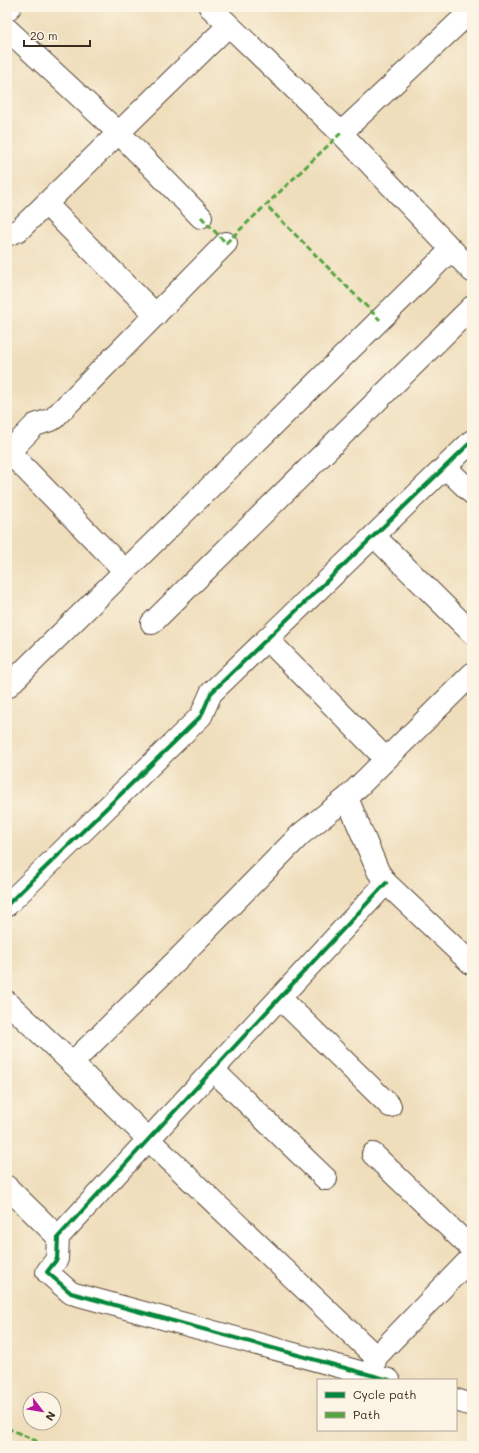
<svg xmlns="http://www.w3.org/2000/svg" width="479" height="1453" font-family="Mali,sans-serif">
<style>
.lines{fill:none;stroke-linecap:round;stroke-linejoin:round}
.minor-casing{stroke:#564536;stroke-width:24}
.minor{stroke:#fff;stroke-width:22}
.quiet{stroke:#54a441;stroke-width:3;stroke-dasharray:6 3;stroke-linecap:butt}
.cycleway-casing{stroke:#fcf5e5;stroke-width:6}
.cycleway{stroke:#00873e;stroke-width:4}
</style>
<rect width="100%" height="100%" fill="#fcf5e5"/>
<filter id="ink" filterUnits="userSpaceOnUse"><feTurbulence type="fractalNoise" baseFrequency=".025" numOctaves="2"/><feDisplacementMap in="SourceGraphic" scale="8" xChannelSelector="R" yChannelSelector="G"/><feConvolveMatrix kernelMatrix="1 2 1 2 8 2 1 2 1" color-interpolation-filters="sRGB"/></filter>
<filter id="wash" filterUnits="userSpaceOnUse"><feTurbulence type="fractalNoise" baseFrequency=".012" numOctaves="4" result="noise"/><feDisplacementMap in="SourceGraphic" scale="16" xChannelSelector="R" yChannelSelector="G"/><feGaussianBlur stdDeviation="0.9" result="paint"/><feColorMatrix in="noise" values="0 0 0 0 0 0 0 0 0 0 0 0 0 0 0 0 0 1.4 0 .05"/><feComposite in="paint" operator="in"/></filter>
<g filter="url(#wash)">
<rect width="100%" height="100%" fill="#efdebc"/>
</g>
<g filter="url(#ink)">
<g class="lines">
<defs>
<g id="minor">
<path d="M210 7 341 133 472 271"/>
<path d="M7 10 10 7"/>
<path d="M7 29 119 133 201 217"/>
<path d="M341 133 472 10"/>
<path d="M46 204 156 315"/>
<path d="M7 235 19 230 228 26"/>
<path d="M9 452 125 571"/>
<path d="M7 454 35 425 53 419 226 243"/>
<path d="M445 467 472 493"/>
<path d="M374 536 472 633"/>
<path d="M152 623 472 307"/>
<path d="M267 639 386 759"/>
<path d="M7 687 451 250"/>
<path d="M347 798 378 871 386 883 472 964"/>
<path d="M386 883 58 1237 57 1259 47 1272 71 1293 389 1380"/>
<path d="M7 905 201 716 211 693 472 441"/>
<path d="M280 998 390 1106"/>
<path d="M7 1002 72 1063 149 1140 376 1357"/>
<path d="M72 1063 181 956 301 834 347 798 472 674"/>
<path d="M213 1070 326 1179"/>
<path d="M373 1154 472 1249"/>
<path d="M7 1187 58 1237"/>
<path d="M372 1372 376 1357 472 1257"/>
<path d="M456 1400 472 1405"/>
</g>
</defs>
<use href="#minor" class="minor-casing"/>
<use href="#minor" class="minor"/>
<g class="quiet">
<path d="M341 133 266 205 380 320"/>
<path d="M201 217 226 243 266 205"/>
<path d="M7 1428 48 1446"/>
</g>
<defs>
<g id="cycleway">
<path d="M386 883 58 1237 57 1259 47 1272 71 1293 389 1380"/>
<path d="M7 905 201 716 211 693 472 441"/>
</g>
</defs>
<use href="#cycleway" class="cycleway-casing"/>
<use href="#cycleway" class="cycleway"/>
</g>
</g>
<rect width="479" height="1453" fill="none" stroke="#fcf5e5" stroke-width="24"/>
<rect x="317" y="1379" width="140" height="52" fill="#fcf5e5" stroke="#afa495"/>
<rect x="325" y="1392" width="20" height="6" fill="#00873e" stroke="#afa495"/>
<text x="353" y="1399" font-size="12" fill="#3b2a1e">Cycle path</text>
<rect x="325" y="1412" width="20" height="6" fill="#54a441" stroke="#afa495"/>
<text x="353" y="1419" font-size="12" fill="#3b2a1e">Path</text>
<g transform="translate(42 1411) rotate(121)"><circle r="19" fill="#fcf5e5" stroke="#afa495"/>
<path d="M0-3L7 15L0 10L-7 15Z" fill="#b5179e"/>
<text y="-6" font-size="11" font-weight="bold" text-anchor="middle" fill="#3b2a1e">N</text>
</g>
<path d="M24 40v6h66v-6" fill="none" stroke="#3b2a1e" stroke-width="2"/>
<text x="30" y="40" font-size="12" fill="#3b2a1e" stroke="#fcf5e5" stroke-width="3" paint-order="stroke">20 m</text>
</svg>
